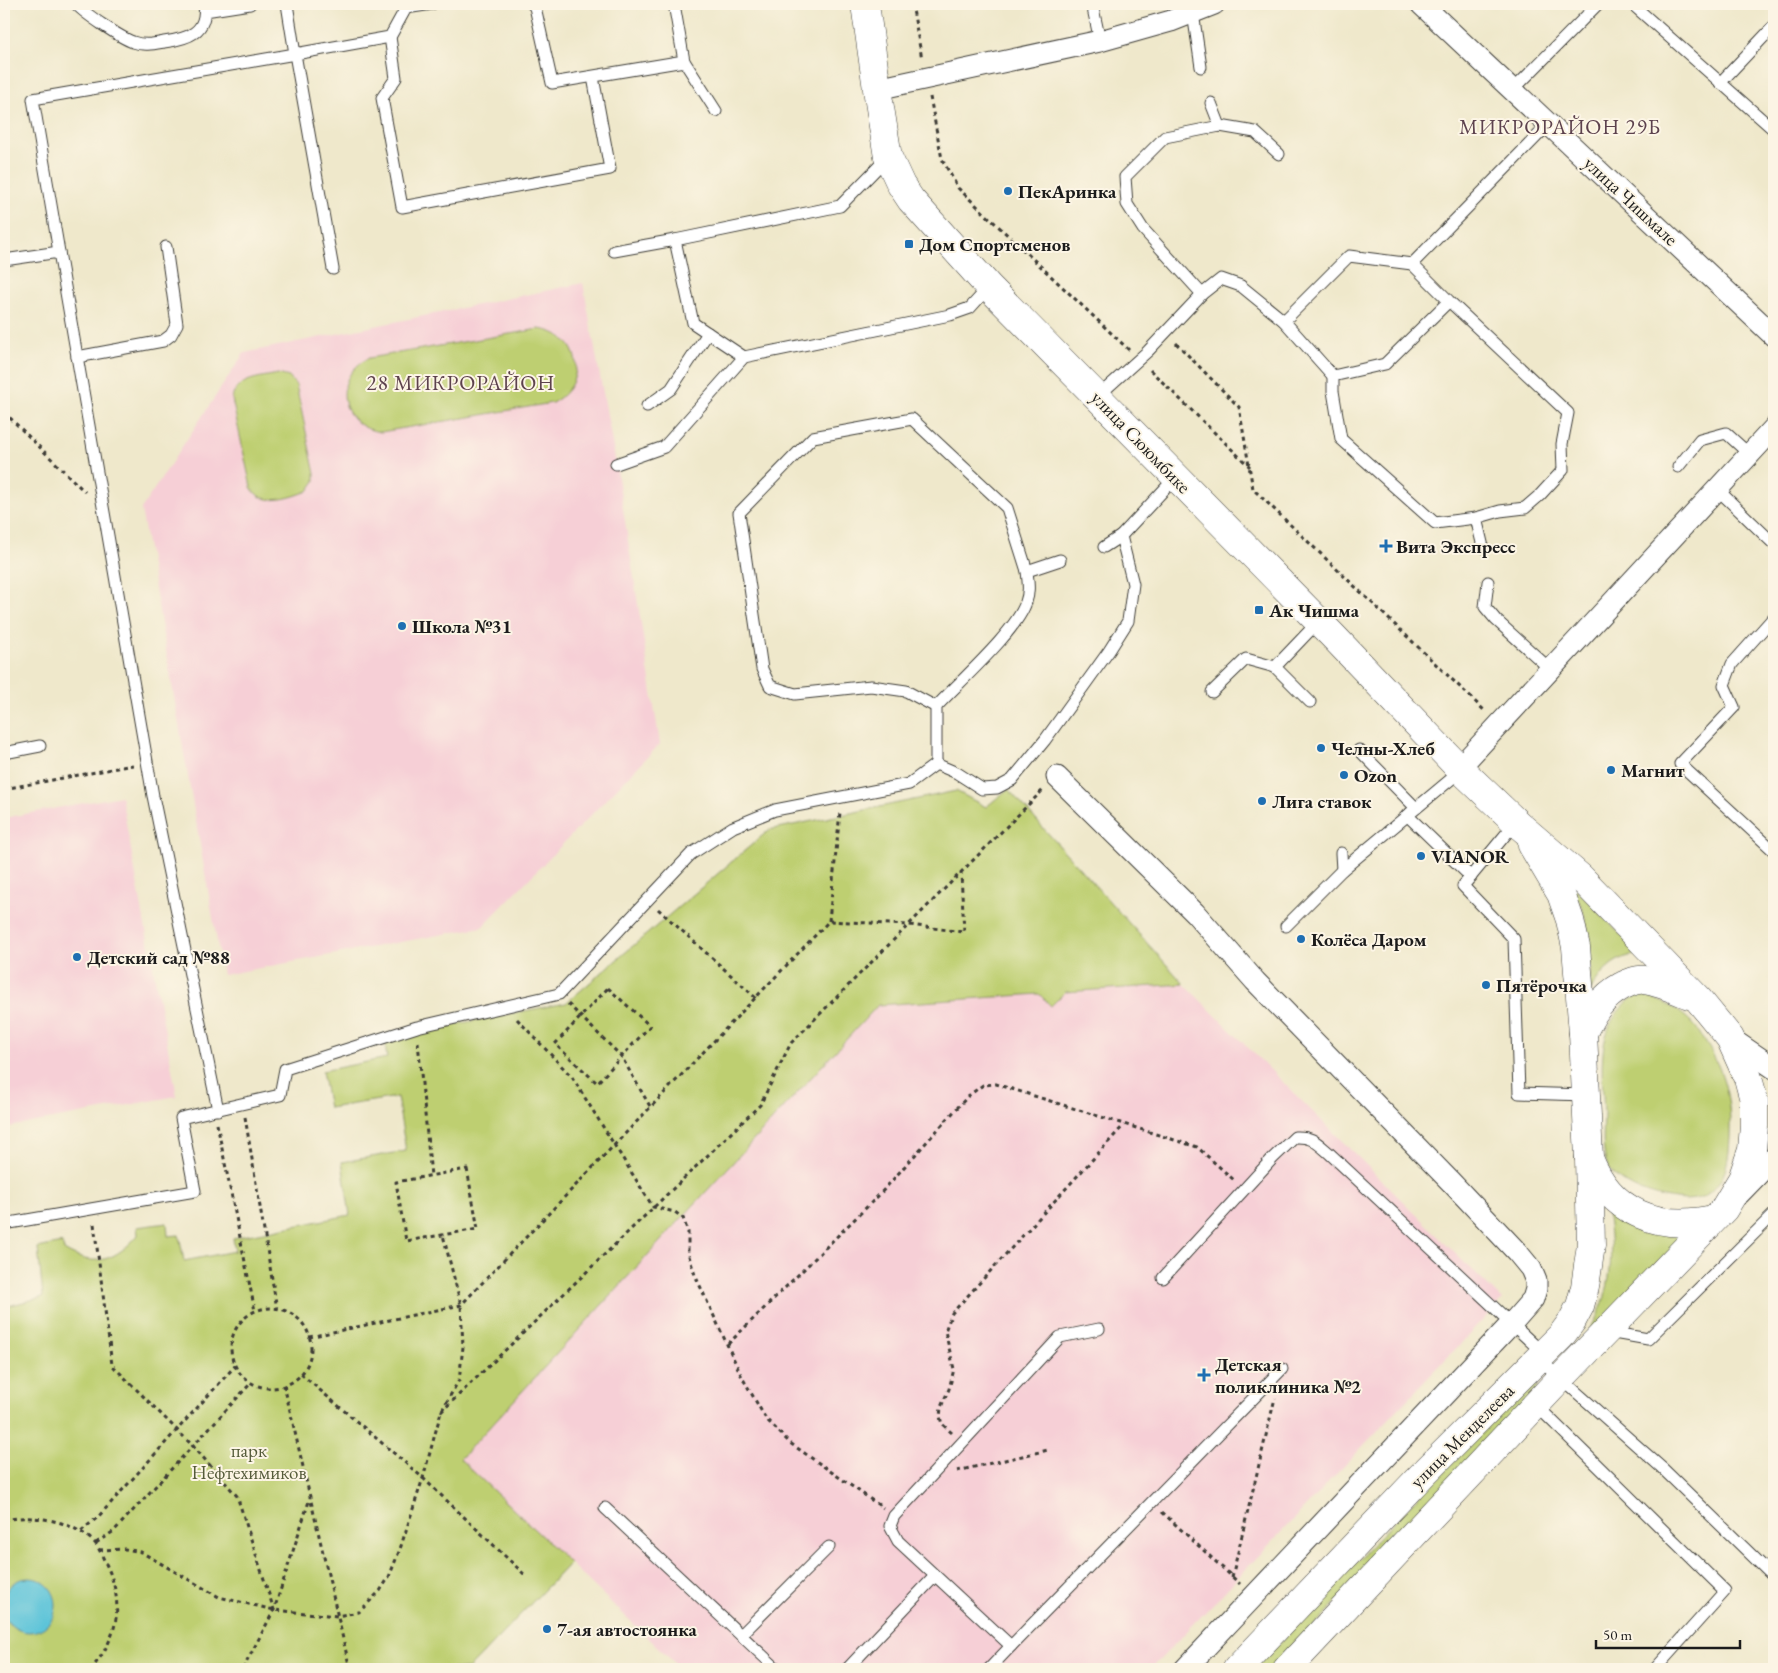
<svg xmlns="http://www.w3.org/2000/svg" width="1778" height="1673" font-family="'EB Garamond',serif">
<style>
.built{fill:#f6cfd6}
.green{fill:#becf71;stroke:#6d7646}
.water{fill:#5dc4d9;stroke:#3c707a}
.lines{fill:none;stroke-linecap:round;stroke-linejoin:round}
.lane-casing{stroke:#3c3b36;stroke-width:13}
.street-casing{stroke:#3c3b36;stroke-width:23}
.secondary-casing{stroke:#3c3b36;stroke-width:29}
.path{stroke:#3c3b36;stroke-width:3;stroke-dasharray:4 4;stroke-linecap:butt}
.lane{stroke:#fff;stroke-width:11}
.street{stroke:#fff;stroke-width:21}
.secondary{stroke:#fff;stroke-width:28}
.poi-dot{fill:#1f6fb2;stroke:#fcf5e5;stroke-width:2}
.labels{text-anchor:middle;dominant-baseline:central;stroke-width:4;stroke-linejoin:round;paint-order:stroke}
.poi-label{font-size:19px;font-weight:bold;fill:#1c1c1c;stroke:#fcf5e5;text-anchor:start}
.street-label{font-size:19px;fill:#1c1c1c;stroke:#fcf5e5}
.park-label{font-size:19px;fill:#555b3a;stroke:#fcf5e5}
.quarter-label{font-size:21px;letter-spacing:1px;fill:#5d424e;stroke:#fcf5e5}
</style>
<rect width="100%" height="100%" fill="#fcf5e5"/>
<filter id="ink" filterUnits="userSpaceOnUse"><feTurbulence type="fractalNoise" baseFrequency=".02" numOctaves="2"/><feDisplacementMap in="SourceGraphic" scale="10" xChannelSelector="R" yChannelSelector="G"/><feConvolveMatrix kernelMatrix="1 2 1 2 8 2 1 2 1" color-interpolation-filters="sRGB"/></filter>
<filter id="wash" filterUnits="userSpaceOnUse"><feTurbulence type="fractalNoise" baseFrequency=".0096" numOctaves="4" result="noise"/><feDisplacementMap in="SourceGraphic" scale="20" xChannelSelector="R" yChannelSelector="G"/><feGaussianBlur stdDeviation="1.12" result="paint"/><feColorMatrix in="noise" values="0 0 0 0 0 0 0 0 0 0 0 0 0 0 0 0 0 1.4 0 .05"/><feComposite in="paint" operator="in"/></filter>
<g filter="url(#wash)">
<rect width="100%" height="100%" fill="#efe8cb"/>
<g class="built">
<path d="M583 283 616 464 660 744 482 927 223 975 141 509 244 353Z"/>
<path d="M121 796 177 1096 4 1128V818Z"/>
<path d="M1184 984 1502 1300 1151 1669H681L460 1459 878 1005Z"/>
</g>
<g class="green">
<path d="M539 329C582 334 589 383 552 403L381 432C339 427 330 377 369 358Z"/>
<path d="M278 374 289 377 296 385 315 474V481L308 491C290 498 262 508 251 487L232 399C236 378 260 378 278 374Z"/>
<path d="M1008 789 1184 984 1065 992 1051 1006 1039 994 878 1005 460 1459 570 1563 468 1669H4V1307L43 1297 38 1248 62 1243 64 1250C95 1269 116 1260 138 1235L137 1227 167 1223 168 1236 179 1235 184 1261 235 1251 233 1238 350 1215 342 1162 406 1151 397 1097 329 1108 322 1071 387 1058 384 1038 566 1003 769 830 956 791 986 807Z"/>
<path d="M1564 876 1639 954C1615 957 1601 970 1590 992 1591 960 1592 929 1578 899 1574 891 1568 883 1564 876Z"/>
<path d="M1641 995C1661 1000 1680 1009 1694 1025 1698 1029 1700 1035 1704 1040 1725 1071 1731 1100 1730 1137 1729 1157 1727 1178 1710 1192 1696 1203 1680 1200 1664 1197 1645 1193 1614 1183 1607 1164 1601 1149 1604 1129 1604 1114 1603 1078 1595 1034 1623 1006 1629 1000 1633 997 1641 995Z"/>
<path d="M1607 1213 1631 1223 1686 1234 1582 1344C1589 1331 1598 1317 1603 1302 1613 1275 1612 1241 1607 1213Z"/>
<path d="M1529 1379 1539 1388 1274 1669H1255Z"/>
</g>
<circle class="water" cx="29" cy="1605" r="27"/>
</g>
<g filter="url(#ink)">
<g class="lines">
<defs>
<g id="lane">
<path d="M76 4C85 14 121 38 133 42 144 46 153 44 164 42 187 39 208 33 204 4"/>
<path d="M532 4 535 7 552 83 684 61 674 4"/>
<path d="M1092 4 1100 41"/>
<path d="M1632 4 1774 130"/>
<path d="M205 11 250 4"/>
<path d="M1193 13 1201 67"/>
<path d="M390 37 396 78 382 98 402 207 610 169 593 77"/>
<path d="M684 61 716 111"/>
<path d="M1720 83 1774 26"/>
<path d="M1513 90 1598 4"/>
<path d="M1211 103 1220 126"/>
<path d="M614 251 675 240"/>
<path d="M59 252 33 99 295 54 287 4"/>
<path d="M4 260 59 252 153 796 218 1110"/>
<path d="M333 269 295 54 390 37 406 8 432 4"/>
<path d="M1202 294 1143 229 1127 204 1125 177 1165 137 1220 126 1255 132 1279 154"/>
<path d="M1449 301 1385 364 1333 376V391L1341 439 1435 523 1476 518 1500 511 1525 508 1540 495 1563 470 1562 444 1568 413 1449 301 1412 264 1549 124"/>
<path d="M1284 321 1349 256 1412 264"/>
<path d="M77 357 163 341 171 335 177 324 166 247"/>
<path d="M744 357 693 323 675 240 840 206 887 158"/>
<path d="M1097 397 1148 351 1202 294 1221 279 1241 286 1284 321 1333 376"/>
<path d="M647 406 671 389 708 333"/>
<path d="M616 464 664 447 744 357 950 315 970 308 989 287"/>
<path d="M1678 467 1700 440 1726 433 1749 454"/>
<path d="M1717 489 1774 544"/>
<path d="M1476 518 1483 547"/>
<path d="M1104 547 1121 536 1175 478"/>
<path d="M1488 582 1485 607 1496 620 1550 669"/>
<path d="M1774 617 1732 664 1724 685 1734 707 1680 764 1774 851"/>
<path d="M1212 692 1246 659 1275 667"/>
<path d="M1310 702 1275 667 1318 622"/>
<path d="M936 707 906 691 871 686 795 694 770 686 762 669 739 513 813 437 912 419 1007 508 1027 571"/>
<path d="M1359 750 1416 808"/>
<path d="M4 753 40 746"/>
<path d="M936 764V707C958 683 1017 631 1026 602 1030 591 1028 582 1027 571L1060 560"/>
<path d="M1407 815 1471 877"/>
<path d="M1516 822 1463 886 1514 939 1519 1093 1586 1095"/>
<path d="M1341 853 1342 870"/>
<path d="M1286 926 1342 870 1462 770"/>
<path d="M4 1224 195 1191 181 1118 280 1095 285 1069 417 1027 559 994 691 854 733 827 775 810 909 784 936 764 957 773 982 789 997 788 1012 780 1045 740 1109 651 1128 621 1133 584 1121 536"/>
<path d="M1163 1278 1273 1158 1295 1137C1312 1136 1317 1143 1329 1153L1544 1354"/>
<path d="M1608 1332 1648 1339 1774 1214"/>
<path d="M1539 1359 1662 1468 1774 1577"/>
<path d="M1536 1405 1725 1591 1655 1669"/>
<path d="M605 1508 777 1669"/>
<path d="M741 1635 829 1547"/>
<path d="M1011 1646 1282 1369"/>
<path d="M847 1669 935 1576"/>
<path d="M989 1669 1011 1646 898 1541 890 1526 894 1516 1060 1337 1099 1329"/>
</g>
<g id="street">
<path d="M1421 4 1774 336"/>
<path d="M877 89 1100 41 1171 21 1214 4"/>
<path d="M1459 768 1774 428"/>
<path d="M1057 777 1195 913 1255 981 1450 1181 1517 1252 1531 1269 1536 1281V1289L1533 1299 1512 1323 1185 1669"/>
<path d="M1730 1038 1774 1068"/>
<path d="M1739 1194 1774 1158"/>
</g>
<g id="secondary">
<path d="M865 4 877 89 888 157 901 185 911 200 989 287 1332 635 1459 768 1519 825 1581 878 1698 999 1730 1038 1748 1078 1754 1100V1126L1752 1150 1742 1179 1724 1209 1561 1378 1287 1669"/>
<path d="M1532 845 1561 894 1570 920 1576 947 1583 1033 1589 1158C1610 1213 1658 1231 1713 1219"/>
<path d="M1583 1033C1592 1013 1602 997 1622 986 1629 983 1636 979 1644 980 1660 982 1675 989 1689 995"/>
<path d="M1237 1669 1423 1474 1561 1336 1572 1321 1580 1306 1585 1287 1591 1245 1589 1158"/>
</g>
</defs>
<use href="#lane" class="lane-casing"/>
<use href="#street" class="street-casing"/>
<use href="#secondary" class="secondary-casing"/>
<g class="path">
<path d="M912 4 922 59"/>
<path d="M930 97 942 159 958 188 1129 350"/>
<path d="M1176 343 1239 407 1253 489 1486 712"/>
<path d="M1150 370 1250 467"/>
<path d="M4 412 85 492"/>
<path d="M4 789 133 765"/>
<path d="M658 909 756 998"/>
<path d="M829 921 840 812"/>
<path d="M608 988 650 1026 597 1083 555 1044Z"/>
<path d="M568 1004 621 1056 651 1108"/>
<path d="M517 1019 572 1077 653 1207 675 1212 683 1218 688 1232V1253L695 1275 742 1377 766 1419 790 1443 883 1508"/>
<path d="M418 1042 431 1176"/>
<path d="M245 1117 277 1309"/>
<path d="M217 1124 255 1311"/>
<path d="M467 1169 478 1229 406 1241 396 1182Z"/>
<path d="M94 1224 112 1365 193 1446 237 1496 274 1610"/>
<circle cx="271" cy="1348" r="40"/>
<path d="M309 1337 461 1305 829 921 909 925 964 932 961 873"/>
<path d="M728 1344 879 1195 968 1096 983 1085 996 1084 1197 1147 1234 1180"/>
<path d="M301 1374 423 1478 526 1576"/>
<path d="M284 1385 350 1669"/>
<path d="M441 1412 760 1105 791 1043 1043 790"/>
<path d="M952 1433 942 1424 940 1417 941 1407 949 1389 954 1369 945 1331 952 1313 1124 1125"/>
<path d="M957 1471 1048 1450"/>
<path d="M1162 1512 1240 1584"/>
<path d="M4 1520C34 1514 71 1520 94 1542 99 1547 102 1556 105 1562 125 1601 119 1637 91 1669"/>
<path d="M81 1531 98 1517 235 1366"/>
<path d="M96 1543 114 1531 251 1383"/>
<path d="M99 1550 125 1549 141 1552 219 1597 274 1610 337 1616 359 1612 380 1591 389 1577 400 1549 423 1478 441 1412 459 1380 463 1347 461 1305 443 1235"/>
<path d="M1232 1577 1275 1398"/>
<path d="M243 1669 274 1610 310 1498"/>
</g>
<use href="#lane" class="lane"/>
<use href="#street" class="street"/>
<use href="#secondary" class="secondary"/>
</g>
</g>
<g class="poi-dot">
<circle cx="1008" cy="191" r="5"/>
<rect x="904" y="239" width="10" height="10" rx="2.5"/>
<path d="M1383.5 538.5h5v5h5v5h-5v5h-5v-5h-5v-5h5z"/>
<rect x="1254" y="605" width="10" height="10" rx="2.5"/>
<circle cx="402" cy="626" r="5"/>
<circle cx="1321" cy="748" r="5"/>
<circle cx="1611" cy="770" r="5"/>
<circle cx="1344" cy="775" r="5"/>
<circle cx="1262" cy="801" r="5"/>
<circle cx="1421" cy="856" r="5"/>
<circle cx="1301" cy="939" r="5"/>
<circle cx="77" cy="957" r="5"/>
<circle cx="1486" cy="985" r="5"/>
<path d="M1201.5 1367.5h5v5h5v5h-5v5h-5v-5h-5v-5h5z"/>
<circle cx="547" cy="1629" r="5"/>
</g>
<g class="labels">
<g class="poi-label">
<text x="1018" y="191">ПекАринка</text>
<text x="919" y="244">Дом Спортсменов</text>
<text x="1396" y="546">Вита Экспресс</text>
<text x="1269" y="610">Ак Чишма</text>
<text x="412" y="626">Школа №31</text>
<text x="1331" y="748">Челны-Хлеб</text>
<text x="1621" y="770">Магнит</text>
<text x="1354" y="775">Ozon</text>
<text x="1272" y="801">Лига ставок</text>
<text x="1431" y="856">VIANOR</text>
<text x="1311" y="939">Колёса Даром</text>
<text x="87" y="957">Детский сад №88</text>
<text x="1496" y="985">Пятёрочка</text>
<text x="1215" y="1364">Детская<tspan x="1215" dy="22">поликлиника №2</tspan></text>
<text x="557" y="1629">7-ая автостоянка</text>
</g>
<g class="street-label">
<text transform="translate(1631 201) rotate(43)">улица Чишмале</text>
<text transform="translate(1141 442) rotate(46)">улица Сююмбике</text>
<text transform="translate(1462 1436) rotate(-45)">улица Менделеева</text>
</g>
<g class="park-label">
<text x="249" y="1450">парк<tspan x="249" dy="22">Нефтехимиков</tspan></text>
</g>
<g class="quarter-label">
<text x="1560" y="126">МИКРОРАЙОН 29Б</text>
<text x="461" y="382">28 МИКРОРАЙОН</text>
</g>
</g>
<rect width="1778" height="1673" fill="none" stroke="#fcf5e5" stroke-width="20"/>
<path d="M1596 1640v8h144v-8" fill="none" stroke="#1c1c1c" stroke-width="2.5"/>
<text x="1603" y="1640" font-size="15" fill="#1c1c1c" stroke="#fcf5e5" stroke-width="4" paint-order="stroke">50 m</text>
</svg>
